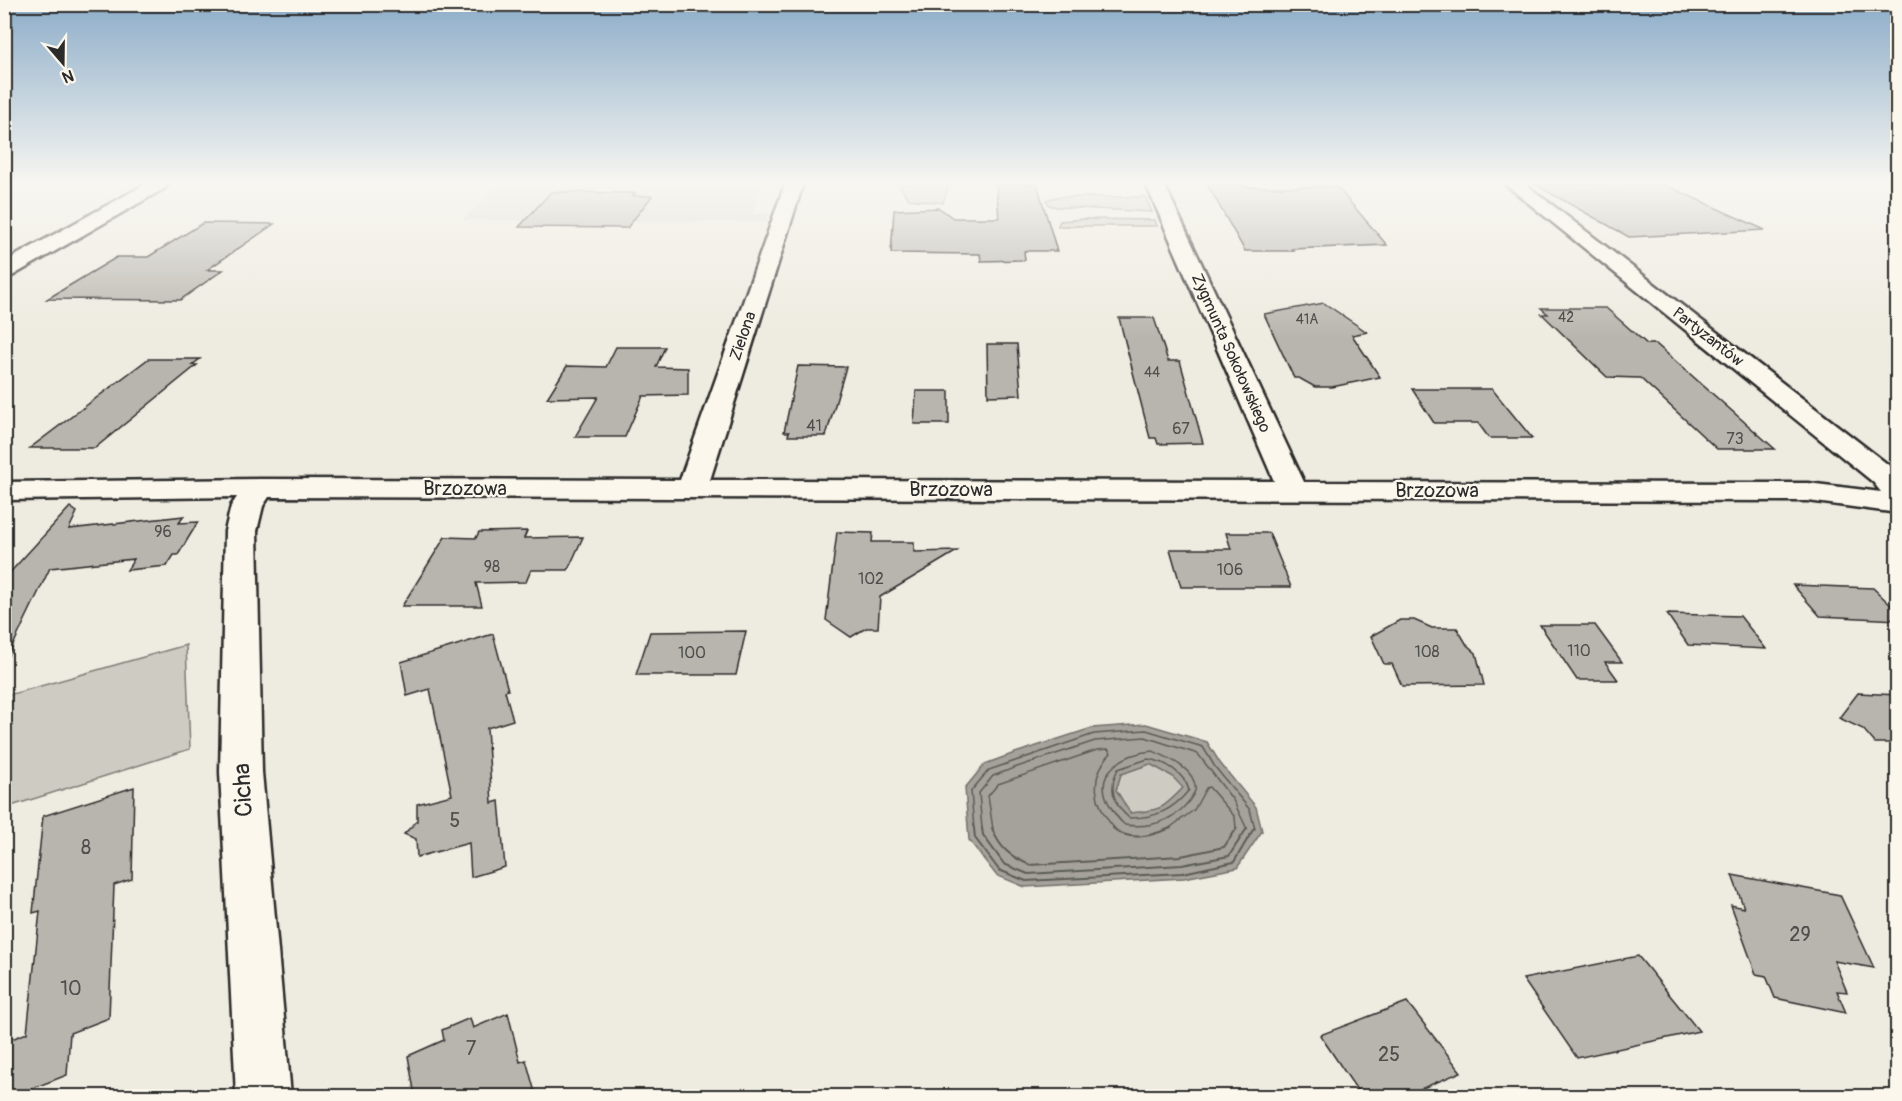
<svg xmlns="http://www.w3.org/2000/svg" width="1902" height="1101" font-family="Pangolin,sans-serif">
<style>
.built{fill:#dedbd1}
.green{fill:#cecbc2;stroke:#7c7b76;stroke-width:1.5}
.water{fill:#a4a29a;stroke:#74726e;stroke-width:1.5;fill-rule:evenodd}
.lines{fill:none;stroke-linecap:round;stroke-linejoin:round}
.shore-far1{stroke:#5b5b57;stroke-width:1.5}
.shore{stroke:#5b5b57;stroke-width:2}
.building{fill:#b8b5ae;stroke:#2b2b2b;stroke-width:1.5}
.minor-casing{stroke:#2b2b2b;stroke-width:5}
.minor{fill:#fbf7ec;fill-rule:evenodd}
.labels{text-anchor:middle;dominant-baseline:central;stroke-width:4.5;stroke-linejoin:round;paint-order:stroke}
.far-number-label{font-size:14px;fill:#4e4e4c}
.far-street-label{font-size:16px;fill:#2b2b2b;stroke:#fbf7ec}
.number-label{font-size:16px;fill:#4e4e4c}
.street-label{font-size:20px;fill:#2b2b2b;stroke:#fbf7ec}
.near-number-label{font-size:20px;fill:#4e4e4c}
.near-street-label{font-size:24px;fill:#2b2b2b;stroke:#fbf7ec}
</style>
<rect width="100%" height="100%" fill="#eeebe0"/>
<filter id="ink" filterUnits="userSpaceOnUse"><feTurbulence type="fractalNoise" baseFrequency=".0167" numOctaves="2"/><feDisplacementMap in="SourceGraphic" scale="12" xChannelSelector="R" yChannelSelector="G"/><feConvolveMatrix kernelMatrix="1 2 1 2 8 2 1 2 1" color-interpolation-filters="sRGB"/></filter>
<g filter="url(#ink)">
<path class="built" d="M500 184 763 185 752 214H769L767 222 462 220Z"/>
<g class="green">
<path d="M898 184H949L943 203 909 199Z"/>
<path d="M1056 197H1145L1152 212 1057 207 1049 205 1046 200Z"/>
<path d="M1084 219 1155 220 1157 226H1058L1060 221Z"/>
<path d="M186 645 190 749 5 808V696Z"/>
<path d="M1150 764 1172 776 1184 787C1163 809 1160 811 1130 813L1116 790 1121 774Z"/>
</g>
<path class="water" d="M1146 724 1207 742 1220 763 1256 807 1262 831 1237 868 1184 878 1025 887 996 875 969 840 965 788 985 764 1012 754 1092 728ZM1150 764 1172 776 1183 788C1163 809 1160 811 1130 813L1116 790 1121 774Z"/>
<g class="lines">
<g class="shore-far1">
<path d="M1153 751C1169 758 1198 770 1195 791 1182 818 1154 829 1125 825 1117 819 1113 811 1108 802 1093 770 1126 753 1153 751Z"/>
<path d="M1148 759C1165 761 1184 773 1189 790 1172 811 1155 818 1129 818 1113 804 1108 788 1118 769Z"/>
<path d="M974 829 971 791 989 770 1094 734 1146 730 1203 747 1215 767 1250 810 1255 829"/>
<path d="M982 829 979 793 993 776 1017 767 1095 741 1145 737 1198 754 1233 800 1247 829"/>
<path d="M993 829 988 796 998 784 1097 750 1108 749 1111 753C1088 777 1094 805 1115 829"/>
<path d="M1168 829 1194 810 1206 788 1209 787 1235 817 1236 829"/>
</g>
<g class="shore">
<path d="M974 828 975 838 999 870 1026 881 1183 873 1234 862 1254 828"/>
<path d="M982 828 983 835 1004 864 1028 874 1182 865 1229 856 1247 828"/>
<path d="M992 828C999 848 1011 857 1030 865L1181 856 1224 847 1237 828"/>
<path d="M1113 828C1130 843 1153 835 1171 828"/>
</g>
</g>
<g class="building">
<path d="M996 184H1037L1057 251H1024L1025 260 981 261 980 254 891 253 894 210 939 208 953 218H999Z"/>
<path d="M1207 184H1242L1244 187H1337L1387 245 1292 249 1294 251H1245Z"/>
<path d="M1534 184H1663L1765 230 1629 237Z"/>
<path d="M551 192 635 193 632 196H652L627 228 519 227Z"/>
<path d="M203 223 274 224 207 270H223L180 300 47 299 117 257H148Z"/>
<path d="M1324 303 1367 332 1352 335 1380 377 1332 387H1315L1299 378H1294L1264 314Z"/>
<path d="M1541 308H1606L1647 344H1656L1775 449H1717L1640 378 1607 377 1542 314H1548Z"/>
<path d="M1119 318H1154L1168 361H1180L1203 443 1158 444 1156 438H1150Z"/>
<path d="M987 344H1017L1021 395 988 396Z"/>
<path d="M616 347H665L656 367 688 368V395L643 396 625 437H575L598 397 547 398 567 366 606 367Z"/>
<path d="M148 359H200L192 365H197L95 448H30Z"/>
<path d="M798 366 846 367 826 436H788L789 432H784Z"/>
<path d="M1412 389H1492L1532 438H1489L1478 423H1434Z"/>
<path d="M916 391H949V424H914Z"/>
<path d="M70 507 77 512 69 529 184 516 179 523 198 522 178 555H174L167 566 127 570 134 559 50 568 4 664V579Z"/>
<path d="M527 531 524 538 583 537 568 570H531L526 582 476 583 482 606H402L445 537 476 538 479 532Z"/>
<path d="M837 532 873 533 872 542H914V552L957 551 880 597 878 628H866L851 637 826 620Z"/>
<path d="M1226 533H1269L1291 587H1181L1170 549H1231Z"/>
<path d="M1793 585 1873 588 1898 612V620L1820 616Z"/>
<path d="M1667 614 1740 616 1766 649 1688 645Z"/>
<path d="M1400 620H1414L1432 628H1457L1467 645 1476 653 1484 685 1402 686 1392 664H1384L1371 636Z"/>
<path d="M1540 625H1595L1622 662H1605L1618 680H1577Z"/>
<path d="M746 631 736 675H636L650 632Z"/>
<path d="M493 634 508 690 505 691 513 720 487 728 492 803 499 801 505 867 471 877 469 843 417 857 416 839 404 834 417 821V804L452 795 430 689 407 696 401 662Z"/>
<path d="M1858 693 1898 695V743H1875L1863 729 1839 718Z"/>
<path d="M134 787 132 879 114 885 109 1018 70 1033 67 1075 13 1096H4V1042L27 1033 40 911 33 913 43 816Z"/>
<path d="M1732 875 1840 895 1874 968 1834 961 1847 992 1837 991 1846 1013 1775 998 1766 976 1756 974 1731 905 1744 908Z"/>
<path d="M1638 956 1699 1031 1577 1058 1523 979Z"/>
<path d="M1407 1002 1461 1072 1404 1096H1361L1320 1035Z"/>
<path d="M508 1013 520 1062 526 1060 536 1096H415L408 1056 444 1040 442 1030 470 1018 473 1028Z"/>
</g>
<g class="lines">
<defs>
<g id="minor">
<path d="M146 184H168L165 188 12 276 4 277V262Z"/>
<path d="M785 184H803L710 480 1274 481 1146 184H1164L1304 482 1808 483 1881 492 1873 482 1505 184H1525L1895 470 1898 473V513L1808 501 269 497 263 506 257 531 262 772 291 1096H236L220 772 225 531 231 506 237 497 4 500V482L260 479 680 480Z"/>
</g>
</defs>
<use href="#minor" class="minor-casing"/>
<use href="#minor" class="minor"/>
</g>
</g>
<linearGradient id="sky" x2="0" y2="1"><stop stop-color="#8dadc9"/><stop offset="0.54" stop-color="#f7f6f1"/><stop offset="1" stop-color="#f7f6f1" stop-opacity="0"/></linearGradient>
<rect width="1902" height="338" fill="url(#sky)"/>
<g class="labels">
<g class="far-number-label">
<text x="1566" y="317">42</text>
<text x="1307" y="319">41A</text>
<text x="1152" y="372">44</text>
</g>
<g class="far-street-label">
<text transform="translate(743 336) rotate(-71)">Zielona</text>
<text transform="translate(1708 337) rotate(38)">Partyzantów</text>
<text transform="translate(1231 353) rotate(66)">Zygmunta Sokołowskiego</text>
</g>
<g class="number-label">
<text x="814" y="426">41</text>
<text x="1181" y="429">67</text>
<text x="1735" y="439">73</text>
<text x="163" y="532">96</text>
<text x="492" y="567">98</text>
<text x="1230" y="570">106</text>
<text x="871" y="579">102</text>
<text x="1579" y="651">110</text>
<text x="1427" y="652">108</text>
<text x="692" y="653">100</text>
</g>
<g class="street-label">
<text x="465" y="488">Brzozowa</text>
<text x="951" y="489">Brzozowa</text>
<text x="1437" y="490">Brzozowa</text>
</g>
<g class="near-number-label">
<text x="455" y="820">5</text>
<text x="86" y="847">8</text>
<text x="1800" y="934">29</text>
<text x="71" y="988">10</text>
<text x="471" y="1048">7</text>
<text x="1389" y="1054">25</text>
</g>
<g class="near-street-label">
<text transform="translate(243 790) rotate(-93)">Cicha</text>
</g>
</g>
<rect width="1902" height="1101" fill="none" stroke="#fbf7ec" stroke-width="24"/>
<rect x="12" y="12" width="1878" height="1077" fill="none" stroke="#2b2b2b" stroke-width="2" filter="url(#ink)"/>
<g transform="translate(63 63) rotate(160)" stroke="#fbf7ec" stroke-width="4.5" paint-order="stroke">
<path d="M0-4.5L10 22L0 15L-10 22Z" fill="#2b2b2b"/>
<text y="-9" font-size="16" font-weight="bold" text-anchor="middle" fill="#2b2b2b">N</text>
</g>
</svg>
